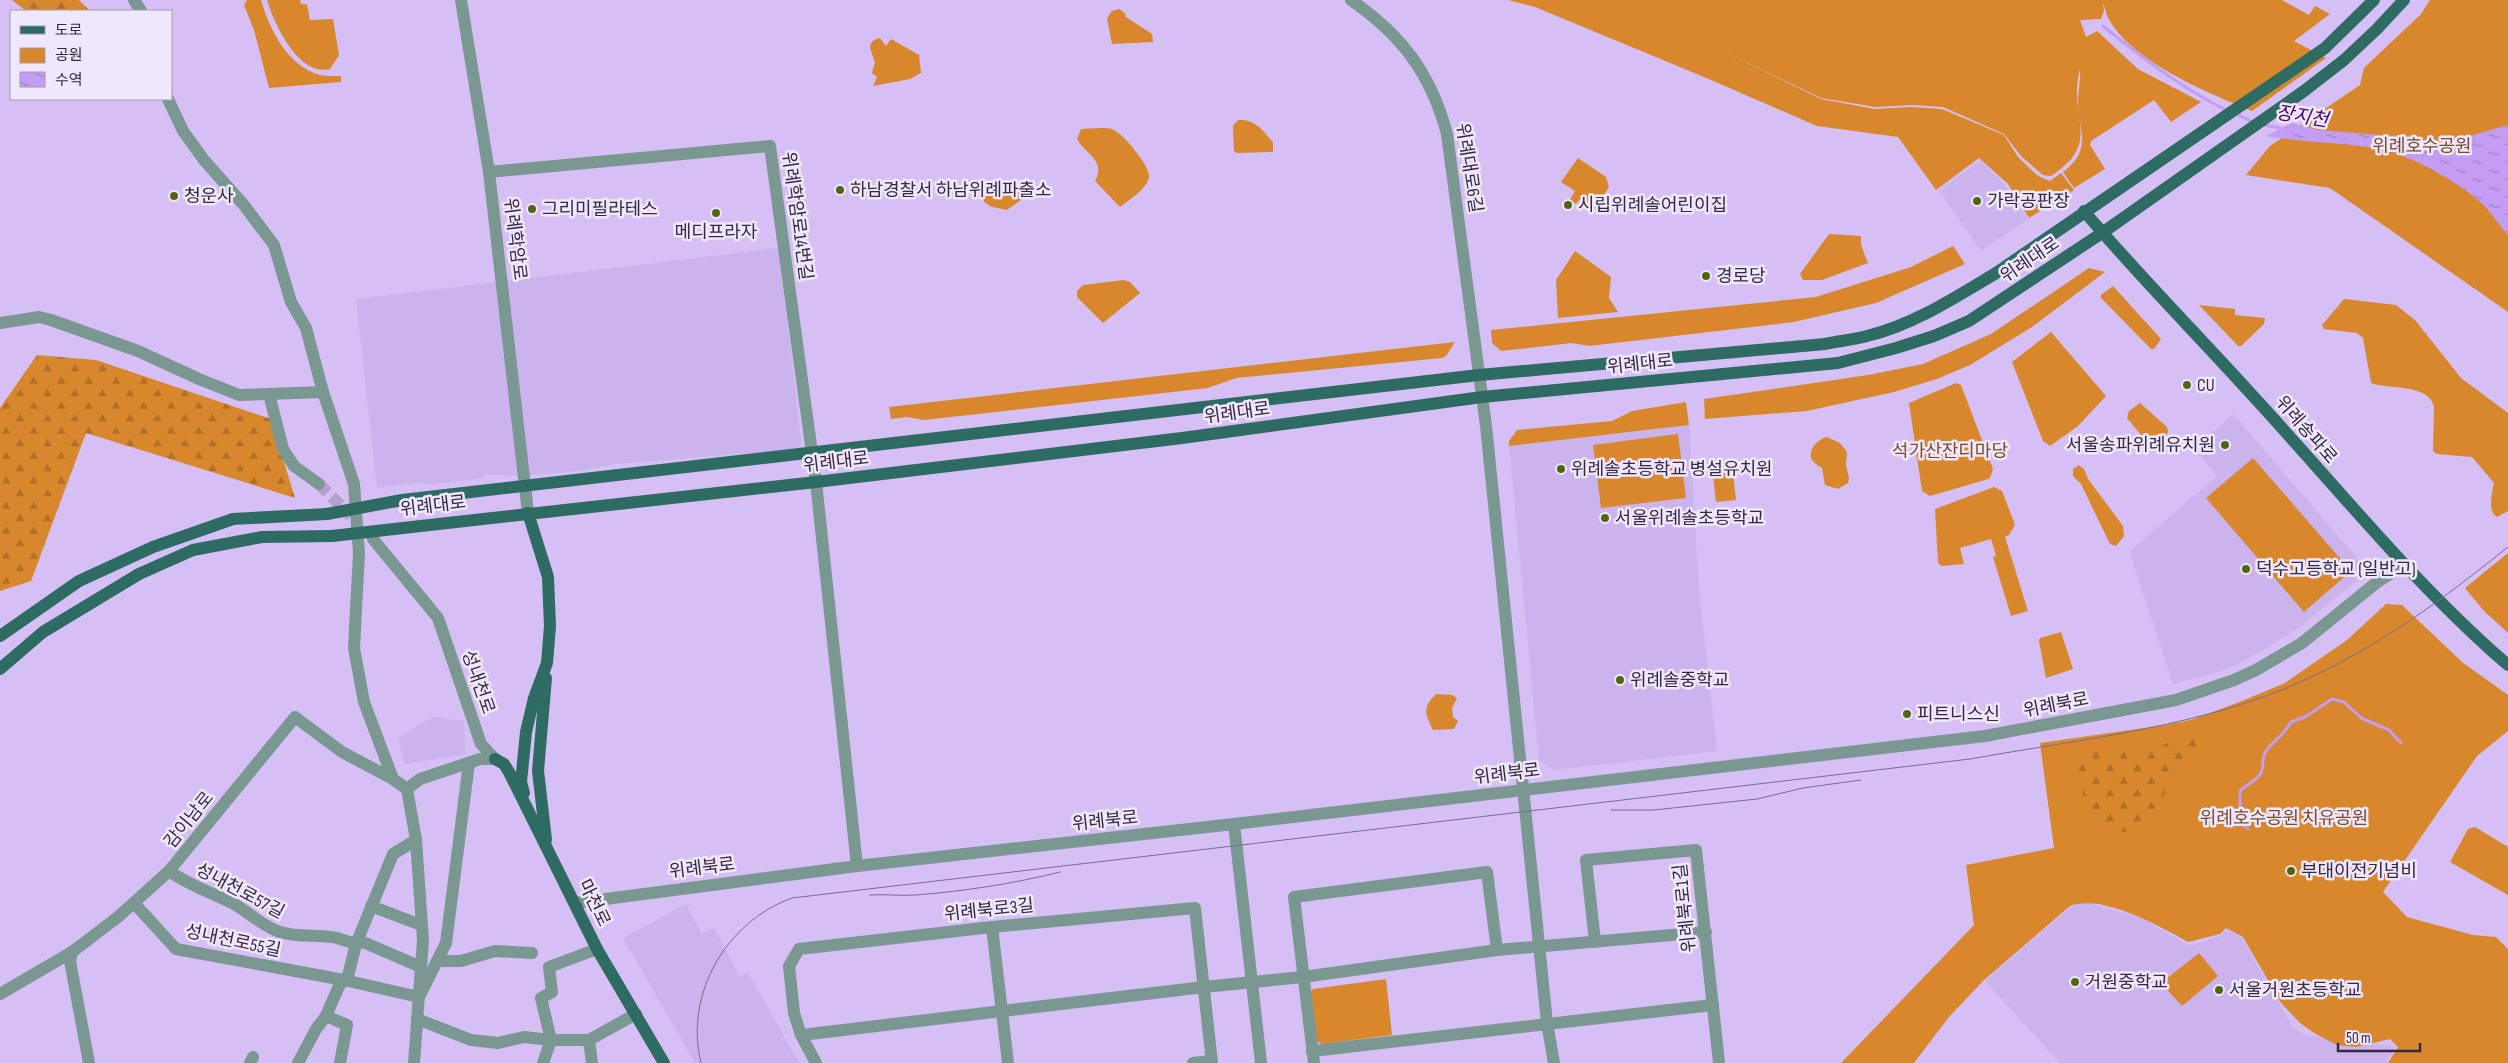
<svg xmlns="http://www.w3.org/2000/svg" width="2508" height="1063" font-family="'Sofia Sans Condensed','Noto Sans KR',sans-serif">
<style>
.built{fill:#cbb3ed}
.green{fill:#d9872d}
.forest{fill:url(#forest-firs)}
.water{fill:url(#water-ripples)}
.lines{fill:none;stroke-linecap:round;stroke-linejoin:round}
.stream{stroke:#c29df3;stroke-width:3}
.minor-tunnel{stroke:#b5a1d0;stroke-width:12;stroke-dasharray:12 6;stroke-linecap:butt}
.minor{stroke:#7a9792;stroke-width:12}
.major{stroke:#2e6b63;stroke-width:12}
.tram{stroke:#7a6b8e;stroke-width:1}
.major-bridge{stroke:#2e6b63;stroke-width:12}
.poi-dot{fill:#516613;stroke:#f0e7fd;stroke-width:2}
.labels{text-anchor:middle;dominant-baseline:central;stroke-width:5;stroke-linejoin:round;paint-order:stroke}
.park-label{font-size:18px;fill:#754e28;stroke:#f0e7fd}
.street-label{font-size:18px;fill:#332a3f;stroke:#f0e7fd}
.poi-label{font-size:18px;fill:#332a3f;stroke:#f0e7fd;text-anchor:start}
.water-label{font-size:19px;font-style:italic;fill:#41096b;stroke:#f0e7fd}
</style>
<defs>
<pattern id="forest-firs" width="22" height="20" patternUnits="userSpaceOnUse" patternTransform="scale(1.25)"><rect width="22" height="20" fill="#d9872d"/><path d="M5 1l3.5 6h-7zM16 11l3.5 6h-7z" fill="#b16f28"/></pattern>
<pattern id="water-ripples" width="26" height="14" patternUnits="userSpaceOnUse" patternTransform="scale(1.25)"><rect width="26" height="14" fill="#c29df3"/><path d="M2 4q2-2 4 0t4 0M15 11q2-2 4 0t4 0" fill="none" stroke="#9e80c6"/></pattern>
</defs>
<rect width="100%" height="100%" fill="#d5bff4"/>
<g class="built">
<path d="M1980 161 2005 185 2028 219 1981 251 1939 190Z"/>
<path d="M779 248 802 449 615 464 578 471 519 476 484 474V478L425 485 422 482 377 488 356 299Z"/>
<path d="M2233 414 2358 559 2357 580 2300 627 2247 660 2224 670 2173 684 2131 556V550L2217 476 2194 449Z"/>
<path d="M1689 425 1699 590 1717 751 1554 770 1539 760 1509 446Z"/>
<path d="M433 717 464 721 466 754 405 764 398 738Z"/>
<path d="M2082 902 2138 916 2190 946 2220 936 2227 930 2242 938 2292 1026 2304 1035 2396 1047 2385 1063H2060L1985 981 2071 907Z"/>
<path d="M686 904 702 934 714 927 740 977 748 972 799 1063H695L623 938Z"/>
</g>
<g class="green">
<path d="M247 0H261C269 28 286 62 314 73 322 77 333 76 341 76V82L269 88 254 30 244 5Z"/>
<path d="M267 0H300L301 4H307L310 20 333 19 339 55 330 69C298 77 274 23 267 0Z"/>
<path d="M1508 0H2282L2309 15 2315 6 2330 14 2294 41 2326 58 2252 111C2208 93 2132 62 2108 18 2106 13 2105 8 2103 3L2104 11 2101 19 2080 20 2086 37 2097 31 2138 69 2201 102 2171 122 2154 100 2091 141 2090 145 2105 169 2074 188 2063 172C2094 148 2078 131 2078 100 2078 90 2081 80 2080 69 2067 118 2104 142 2051 176L2043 175 2037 170 2021 156 2004 134 1943 107 1913 105 1875 107 1821 98 1704 42 1821 99 1875 109 1911 107 1942 109 2004 135 2018 157 2038 176 2050 181 2061 173 2074 190 2029 218 2008 184 1979 158 1936 190 1898 137 1817 126 1704 77 1535 7Z"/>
<path d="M2430 0H2508V312L2330 188 2246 175 2270 146 2360 85 2364 68 2421 14Z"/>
<path d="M1119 9 1124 12 1126 17 1152 34 1153 42 1112 44 1107 18 1112 11Z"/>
<path d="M880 38 886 46 891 39 919 55 921 73 910 79 873 86 877 77 872 73 875 62C872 51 864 42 880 38Z"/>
<path d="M1238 120C1256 119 1262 130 1273 142V152L1237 153 1234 151 1233 126Z"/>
<path d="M1081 129C1090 129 1103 127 1112 129 1122 132 1151 167 1149 177 1147 189 1129 200 1120 207L1095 181C1107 161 1085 154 1077 139Z"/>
<path d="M1578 158 1606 177 1609 187 1595 209 1580 199 1576 204 1570 200 1575 191 1561 182Z"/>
<path d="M1020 187 1022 199 1007 210 992 207 984 202 982 189Z"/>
<path d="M1829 234 1861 236V245L1868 263 1822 280H1803L1800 274Z"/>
<path d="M1953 246 1965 264 1876 303 1794 322 1589 346 1572 343 1501 351 1492 343 1491 330 1816 297 1911 267Z"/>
<path d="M1575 251 1611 277 1609 298 1618 312 1558 318 1556 280Z"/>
<path d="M2089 268 2105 272 2032 327 1970 365 1937 379 1894 392 1807 411 1705 419 1704 399 1868 375 1923 364 1991 334Z"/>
<path d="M1124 280 1130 282 1140 293 1103 323 1077 297V291L1083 285Z"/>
<path d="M2113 286 2161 339 2154 349H2151L2101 298V295Z"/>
<path d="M2344 299 2396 305 2415 320 2461 378 2508 413V511L2497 517C2487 511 2492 493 2494 483L2472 457 2437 454 2433 451 2434 407C2429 383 2389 390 2371 383L2363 338 2357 333 2324 329 2322 325Z"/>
<path d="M2199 305 2235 309V315L2265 318 2264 324 2241 346H2238Z"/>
<path d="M2051 332 2106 396 2078 426 2050 446 2043 441 2012 362Z"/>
<path d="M1455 342 1446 356 1442 358 1236 378 1208 388 924 420 907 417 891 419 889 407Z"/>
<path d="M1956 383 1961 385 1993 469 1990 478 1985 480 1930 496 1922 491 1909 403Z"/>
<path d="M1686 402 1689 425 1509 446V441L1517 430 1612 421 1632 411Z"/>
<path d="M2140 403 2167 427 2168 432C2165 439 2158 447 2150 446L2127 418 2129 411Z"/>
<path d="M1678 434 1686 498 1601 508 1593 445Z"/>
<path d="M1827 437 1840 443 1847 452 1846 465 1849 478 1848 483 1838 489 1825 485 1822 468C1819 466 1814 463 1812 460 1807 450 1818 439 1827 437Z"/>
<path d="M2253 458 2351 571 2304 612 2206 498Z"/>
<path d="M1732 464 1736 500 1716 502 1712 466Z"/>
<path d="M2079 465 2084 469 2088 479 2123 526 2124 536 2116 546 2110 544 2081 484 2073 476V469Z"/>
<path d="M1994 487 2002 491 2015 525 2009 535 2005 537 2028 611 2011 616 1993 557 1996 556 1991 539 1960 548 1964 564 1942 566 1938 563 1935 509Z"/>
<path d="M2508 553V633L2484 611 2465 588Z"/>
<path d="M2386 604 2402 605 2462 662 2508 695V731L2477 756 2383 892 2407 917 2473 935 2496 937 2508 949V1063H2388L2398 1047 2390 1039 2356 1047 2337 1045 2314 1033 2300 1023 2281 1003 2243 937 2226 928 2220 934 2188 942C2159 926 2103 894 2070 906L1984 980 1949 1017 1914 1063H1841L1974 925 1966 865 2054 848 2040 743 2165 725 2191 720 2237 703 2285 683 2347 640Z"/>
<path d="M2061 632 2073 669 2046 678 2039 641 2040 638Z"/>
<path d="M1436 694 1452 695 1457 698 1452 708 1453 717 1458 721 1454 729 1433 730C1425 713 1422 708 1436 694Z"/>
<path d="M2475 827 2508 847V895L2450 862 2468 829Z"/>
<path d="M2199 953 2218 976 2182 1006 2161 983Z"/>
<path d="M1386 979 1392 1035 1322 1044 1314 1040 1309 996 1313 989Z"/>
</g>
<g class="forest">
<path d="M12 0H79L90 11H26Z"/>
<path d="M37 355 96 360 271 419 295 498 86 433 31 581 0 591V408Z"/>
<path d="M2199 732 2201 738 2154 810 2135 831 2121 832 2082 811 2083 793 2076 768 2083 752 2154 748Z"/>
</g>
<g class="water">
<path d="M2292 123 2318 130 2391 136 2428 145 2449 142 2508 125V235C2501 228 2496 219 2489 211 2470 188 2413 156 2384 150 2346 142 2305 143 2266 136Z"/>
<path d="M2234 808 2242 813 2250 831 2230 820 2224 813 2233 812Z"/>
</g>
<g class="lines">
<g class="stream">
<path d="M2103 26C2143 58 2181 88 2228 111"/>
<path d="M2236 114 2253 122"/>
<path d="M2264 125 2285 129"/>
<path d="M2240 811V791C2246 784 2257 781 2261 773 2264 767 2262 758 2265 753 2272 741 2285 735 2291 722L2305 717 2332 699 2344 702 2361 718 2389 730 2401 743"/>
</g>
<path class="minor-tunnel" d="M319 484 351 516"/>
<g class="minor">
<path d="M134 0 141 11"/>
<path d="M461 0 489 172 528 513"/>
<path d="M1351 0C1402 35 1431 74 1447 134L1486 426 1547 1023 1554 1063"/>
<path d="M168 99 183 131 204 160 243 204 274 245 291 302 306 328 323 392 354 484 359 553 354 648 364 702 393 779 407 789"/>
<path d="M489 172 770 146 816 482 857 866"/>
<path d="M0 323 39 317 51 320 138 351 199 379 239 395 323 392"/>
<path d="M269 394 283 449 294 466 319 484"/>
<path d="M373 539 438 618 481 744 495 759"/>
<path d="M1234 824 1261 1063"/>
<path d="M169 871C189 885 212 893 234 904 250 913 262 926 280 932 299 938 318 934 337 938 346 941 352 944 363 942L421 967"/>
<path d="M134 903 176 949 344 980 419 997 446 943 469 763"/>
<path d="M575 903 857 866 1234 824 1985 736 2176 700 2234 680 2256 670 2302 643 2376 583 2404 565"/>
<path d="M371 906 421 925"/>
<path d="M992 927 1008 1063"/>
<path d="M1595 942 1586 860 1696 850 1719 1063"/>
<path d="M72 952 70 961 89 1063"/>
<path d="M437 961H461L495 951 532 953"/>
<path d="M0 994 72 952 118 917 169 871 295 717 342 752 393 779"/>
<path d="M326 1016 347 1025 340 1063"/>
<path d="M417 1019 471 1040 498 1043 524 1037 551 1040 541 998 552 992 549 967 597 949"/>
<path d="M801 1035 1204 987 1303 977 1497 950 1706 932"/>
<path d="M589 1040 592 1063"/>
<path d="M1312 1051 1713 1005"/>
<path d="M250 1063 253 1057"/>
<path d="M298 1063 316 1029 326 1016 339 986 348 976 356 944 393 854 416 840"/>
<path d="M414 1063 423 940 416 840 407 789 420 779 480 759H495"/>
<path d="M543 1063 551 1040H589L636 1014"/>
<path d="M816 1063 801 1035 794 1013 789 966 799 949 992 927 1195 908 1212 1063"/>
<path d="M1193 1063 1211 1061"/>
<path d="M1314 1063 1294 897 1487 872 1497 950"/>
</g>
<g class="major">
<path d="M2084 211C2138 275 2197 334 2253 396 2337 487 2414 584 2508 665"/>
<path d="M402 500 1479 375 1825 344C1839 341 1853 340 1867 336 1913 325 1956 297 1996 273L2325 48 2374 0"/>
<path d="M412 527 816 482 1182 438 1482 397 1838 363 1896 348 1934 336 1969 321 2102 233 2304 91 2344 60 2377 29 2404 0"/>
<path d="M0 636 79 581 153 547 233 519 327 514"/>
<path d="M0 669 43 632 139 574 193 550 262 537 332 536"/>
<path d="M495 759 504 764 509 772 597 949 664 1063"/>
<path d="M524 793 521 782 526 732 534 698 547 663 550 626 548 577 528 513"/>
<path d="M546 840 538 771 546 678"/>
</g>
<g class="tram">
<path d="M1611 810H1654L1757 799 1803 788 1861 780"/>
<path d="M870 895C885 894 900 896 916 895 965 891 1012 884 1060 872"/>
<path d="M701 1063C684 994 726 922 792 898L1970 759C2081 739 2204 727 2307 679 2383 644 2443 599 2508 547"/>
</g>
<g class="major-bridge">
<path d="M327 514 402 500"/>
<path d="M332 536 412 527"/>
</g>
</g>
<g class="poi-dot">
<circle cx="840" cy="190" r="5"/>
<circle cx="174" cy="196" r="5"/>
<circle cx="1977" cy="201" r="5"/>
<circle cx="1568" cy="205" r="5"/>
<circle cx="532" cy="209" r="5"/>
<circle cx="716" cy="213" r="5"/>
<circle cx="1706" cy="276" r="5"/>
<circle cx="2187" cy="385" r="5"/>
<circle cx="2225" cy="445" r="5"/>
<circle cx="1561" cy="469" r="5"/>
<circle cx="1605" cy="518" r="5"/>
<circle cx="2246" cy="569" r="5"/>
<circle cx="1620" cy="680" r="5"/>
<circle cx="1907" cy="714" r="5"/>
<circle cx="2291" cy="871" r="5"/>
<circle cx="2075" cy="982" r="5"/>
<circle cx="2219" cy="990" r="5"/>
</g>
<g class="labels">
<g class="park-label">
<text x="2422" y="146">위례호수공원</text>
<text x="1950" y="451">석가산잔디마당</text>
<text x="2284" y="818">위례호수공원 치유공원</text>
</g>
<g class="street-label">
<text transform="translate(1469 168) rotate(81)">위례대로6길</text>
<text transform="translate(797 216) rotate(82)">위례학암로14번길</text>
<text transform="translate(515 239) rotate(83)">위례학암로</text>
<text transform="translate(2030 260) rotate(-34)">위례대로</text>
<text transform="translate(1640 364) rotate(-6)">위례대로</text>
<text transform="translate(1237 413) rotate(-8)">위례대로</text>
<text transform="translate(2306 430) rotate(49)">위례송파로</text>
<text transform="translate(836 462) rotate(-7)">위례대로</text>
<text transform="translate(433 506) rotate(-7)">위례대로</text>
<text transform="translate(478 682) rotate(71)">성내천로</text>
<text transform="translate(2056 705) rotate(-11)">위례북로</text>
<text transform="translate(1507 774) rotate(-7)">위례북로</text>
<text transform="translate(189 820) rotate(-51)">감이남로</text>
<text transform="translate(1105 821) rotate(-6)">위례북로</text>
<text transform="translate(702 868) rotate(-7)">위례북로</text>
<text transform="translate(240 891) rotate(28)">성내천로57길</text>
<text transform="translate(594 903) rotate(64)">마천로</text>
<text transform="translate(1685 908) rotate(-96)">위례북로1길</text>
<text transform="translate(989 910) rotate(-6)">위례북로3길</text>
<text transform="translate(233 941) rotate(12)">성내천로55길</text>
</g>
<g class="poi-label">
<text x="850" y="190">하남경찰서 하남위례파출소</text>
<text x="184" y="196">청운사</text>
<text x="1987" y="201">가락공판장</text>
<text x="1578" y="205">시립위례솔어린이집</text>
<text x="542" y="209">그리미필라테스</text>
<text x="716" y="232" text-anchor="middle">메디프라자</text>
<text x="1716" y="276">경로당</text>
<text x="2197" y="385">CU</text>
<text x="2215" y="445" text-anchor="end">서울송파위례유치원</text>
<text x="1571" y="469">위례솔초등학교 병설유치원</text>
<text x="1615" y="518">서울위례솔초등학교</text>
<text x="2256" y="569">덕수고등학교 (일반고)</text>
<text x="1630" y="680">위례솔중학교</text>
<text x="1917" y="714">피트니스신</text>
<text x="2301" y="871">부대이전기념비</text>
<text x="2085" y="982">거원중학교</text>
<text x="2229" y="990">서울거원초등학교</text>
</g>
<g class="water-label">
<text transform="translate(2302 117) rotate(9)">장지천</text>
</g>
</g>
<rect x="10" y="10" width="162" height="90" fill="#f0e7fd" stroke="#a49bb1"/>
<rect x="20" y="26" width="25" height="8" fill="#2e6b63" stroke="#a49bb1"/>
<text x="55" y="35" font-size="15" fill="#332a3f">도로</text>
<rect x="20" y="48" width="25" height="15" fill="#d9872d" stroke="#a49bb1"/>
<text x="55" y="60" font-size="15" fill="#332a3f">공원</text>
<rect x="20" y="72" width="25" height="15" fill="url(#water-ripples)" stroke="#a49bb1"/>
<text x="55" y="85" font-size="15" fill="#332a3f">수역</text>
<path d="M2338 1043v8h82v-8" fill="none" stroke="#332a3f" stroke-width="2.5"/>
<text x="2346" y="1043" font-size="15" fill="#332a3f" stroke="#f0e7fd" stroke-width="4" paint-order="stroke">50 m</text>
</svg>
